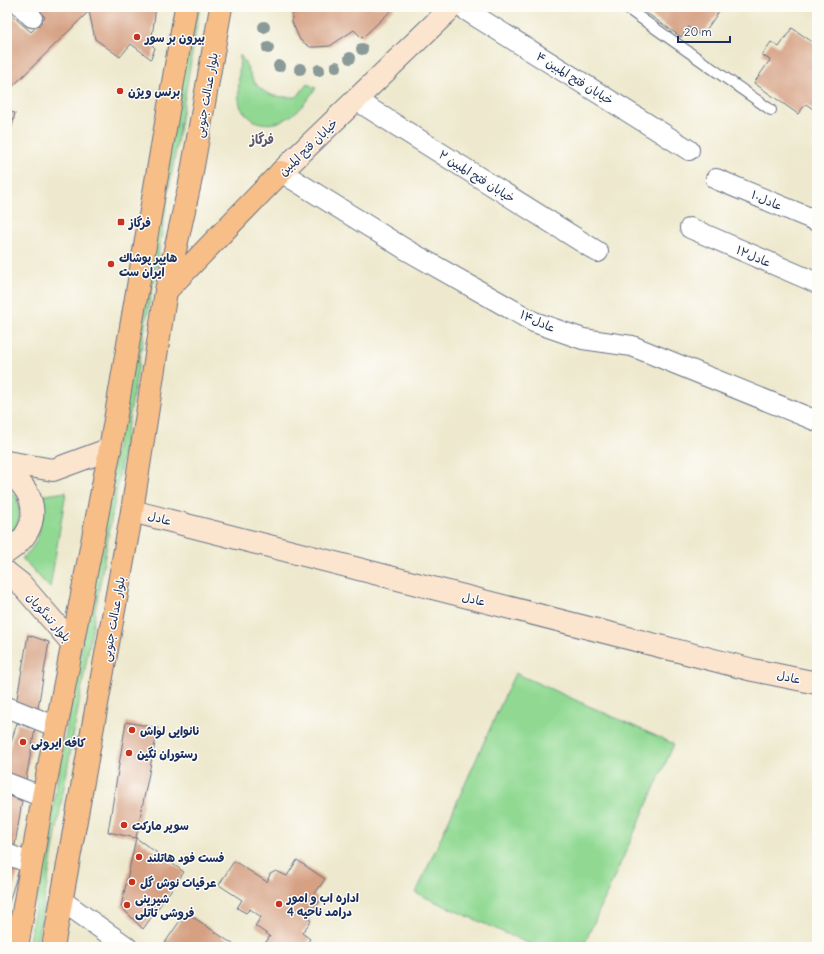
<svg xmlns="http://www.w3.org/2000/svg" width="824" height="954" font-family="Delius,'Playpen Sans Arabic',sans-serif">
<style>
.green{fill:#91d993;stroke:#568478}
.building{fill:#d6a083}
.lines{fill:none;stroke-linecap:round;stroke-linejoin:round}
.lane-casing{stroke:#657085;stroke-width:12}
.street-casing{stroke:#657085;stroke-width:22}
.secondary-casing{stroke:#657085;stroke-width:24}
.primary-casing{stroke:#657085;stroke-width:24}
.path{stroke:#657085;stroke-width:2.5;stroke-dasharray:1 3;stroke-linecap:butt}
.lane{stroke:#fff;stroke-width:10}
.street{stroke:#fff;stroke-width:20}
.secondary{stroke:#fce5cf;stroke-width:22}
.primary{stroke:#f7be87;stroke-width:22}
.tree{fill:#8a9a98}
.poi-dot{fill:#c8321e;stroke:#fdfcf7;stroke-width:1.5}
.labels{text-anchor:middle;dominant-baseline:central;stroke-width:3;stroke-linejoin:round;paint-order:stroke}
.poi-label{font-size:12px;font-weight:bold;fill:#1b2f5e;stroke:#fdfcf7;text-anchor:start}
.street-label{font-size:12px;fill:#1b2f5e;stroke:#fdfcf7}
.neighbourhood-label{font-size:13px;font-weight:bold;fill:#5c576b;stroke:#fdfcf7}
</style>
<rect width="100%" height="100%" fill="#fdfcf7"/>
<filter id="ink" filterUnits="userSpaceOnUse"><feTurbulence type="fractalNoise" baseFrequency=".025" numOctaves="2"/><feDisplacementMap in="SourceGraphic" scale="8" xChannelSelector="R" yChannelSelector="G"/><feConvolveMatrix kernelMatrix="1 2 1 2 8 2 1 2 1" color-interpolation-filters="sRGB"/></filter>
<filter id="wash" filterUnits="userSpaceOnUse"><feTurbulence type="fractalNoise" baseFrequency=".012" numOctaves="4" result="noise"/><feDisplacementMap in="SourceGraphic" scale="16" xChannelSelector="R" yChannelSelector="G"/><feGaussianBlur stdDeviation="0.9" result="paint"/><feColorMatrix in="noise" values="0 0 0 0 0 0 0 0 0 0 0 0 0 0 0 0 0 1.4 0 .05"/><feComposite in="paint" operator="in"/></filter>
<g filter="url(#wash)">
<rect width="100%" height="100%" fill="#eee9ce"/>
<g class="green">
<path d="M194 7H200L159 249 36 947H28Z"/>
<path d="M240 55C248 64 249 77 257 85 268 98 282 97 297 97L307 84 316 88C302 108 284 130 257 122 252 120 244 113 241 108 236 98 240 67 240 55Z"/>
<path d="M7 491 16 496C21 512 21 526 7 538Z"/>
<path d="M66 492 50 588 22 558C43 543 41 519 39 496Z"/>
<path d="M515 673 674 744 583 947H536L416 893Z"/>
</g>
<g id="blocks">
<g class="building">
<path d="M35 7H156L151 44 155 48 151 59 131 44 120 57 95 39 89 11 7 92V11L31 32 45 17Z"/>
<path d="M292 7H395L362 38 354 30 330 46 317 47H310L300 40 292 22Z"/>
<path d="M638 7H722L702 36 688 27 681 37Z"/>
<path d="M792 28 817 45V112L806 104 798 114 754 83 770 60 762 55 771 42 779 47Z"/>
<path d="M7 111 15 113 8 144H7Z"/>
<path d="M28 635 49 642 37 714 16 704Z"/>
<path d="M126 722 158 728 136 838 108 832Z"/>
<path d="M17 723 35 729 25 785 7 777V755Z"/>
<path d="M7 795 22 801 14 851 7 849Z"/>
<path d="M136 838 184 872 143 929 121 907Z"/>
<path d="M297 860 325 879 314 895 320 900 308 918 311 921 302 933 310 939 304 947H274L266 942 270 936 255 926 261 917 250 909 246 913 237 908 242 900 219 885 234 861 267 882 270 874 276 871 287 876Z"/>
<path d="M7 865 19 869 7 909Z"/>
<path d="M186 912 237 947H162Z"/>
</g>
</g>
</g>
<g filter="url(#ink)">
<use href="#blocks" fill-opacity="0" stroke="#657085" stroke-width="1"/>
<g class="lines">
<defs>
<path id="lane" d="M625 7 771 110"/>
<g id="street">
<path d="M22 7 32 17"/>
<path d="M461 7 689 150"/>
<path d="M356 100 598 252"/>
<path d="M281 172 405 249 534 322 583 339 632 346 817 421"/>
<path d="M716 179 817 221"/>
<path d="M690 228 817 283"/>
<path d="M7 707 57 727"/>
<path d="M7 783 43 797"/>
<path d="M7 854 32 864"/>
<path d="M61 900 127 947"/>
</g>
<g id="secondary">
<path d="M281 172 452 7"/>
<path d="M7 462 53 470 110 449"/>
<path d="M7 472C41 495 41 530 7 552"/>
<path d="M132 511 753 670 817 683"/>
<path d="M7 573 21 584 73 644"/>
</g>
<g id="primary">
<path d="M166 291 281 172"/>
<path d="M17 947 43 797 110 449 186 7"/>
<path d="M53 947 132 511 166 291 190 183 221 7"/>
</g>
</defs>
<use href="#lane" class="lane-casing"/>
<use href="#street" class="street-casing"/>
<use href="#secondary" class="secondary-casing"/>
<use href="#primary" class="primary-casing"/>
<path class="path" d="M7 517 13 519"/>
<use href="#lane" class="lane"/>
<use href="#street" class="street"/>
<use href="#secondary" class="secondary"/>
<use href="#primary" class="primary"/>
</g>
<g class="tree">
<circle cx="264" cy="27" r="6"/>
<circle cx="268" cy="48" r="6"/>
<circle cx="362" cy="49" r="6"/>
<circle cx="350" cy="58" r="6"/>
<circle cx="279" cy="66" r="6"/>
<circle cx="336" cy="67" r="6"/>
<circle cx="300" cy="69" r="6"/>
<circle cx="319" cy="70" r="6"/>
</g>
</g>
<g class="poi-dot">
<circle cx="137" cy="37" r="4"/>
<circle cx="120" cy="91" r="4"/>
<rect x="117" y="218" width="8" height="8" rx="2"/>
<circle cx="111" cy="264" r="4"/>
<circle cx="132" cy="730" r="4"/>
<circle cx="23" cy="742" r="4"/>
<circle cx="129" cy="753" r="4"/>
<circle cx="124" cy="825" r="4"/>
<circle cx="139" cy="857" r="4"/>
<circle cx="132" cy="882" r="4"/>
<circle cx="279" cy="904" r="4"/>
<circle cx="127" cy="905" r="4"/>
</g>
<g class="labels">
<g class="poi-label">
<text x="145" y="37">بیرون بر سور</text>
<text x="128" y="91">برنس ویژن</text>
<text x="129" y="222">فرگاز</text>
<text x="119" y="257">هايپر پوشاك<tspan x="119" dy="14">ايران ست</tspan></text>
<text x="140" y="730">نانوایی لواش</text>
<text x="31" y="742">کافه ایرونی</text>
<text x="137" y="753">رستوران نگین</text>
<text x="132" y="825">سوپر مارکت</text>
<text x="147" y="857">فست فود هاتلند</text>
<text x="140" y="882">عرقیات نوش گل</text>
<text x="287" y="897">اداره اب و امور<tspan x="287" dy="14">درامد ناحیه 4</tspan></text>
<text x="135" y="898">شیرینی<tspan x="135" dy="14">فروشی تاتلی</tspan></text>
</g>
<g class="street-label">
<text transform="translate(575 78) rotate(32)">خیابان فتح المبین ۴</text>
<text transform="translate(206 95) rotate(-80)">بلوار عدالت جنوبی</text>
<text transform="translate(308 147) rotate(-44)">خیابان فتح المبین</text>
<text transform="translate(477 176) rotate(32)">خیابان فتح المبین ۲</text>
<text transform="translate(767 200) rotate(23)">عادل۱۰</text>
<text transform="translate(754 256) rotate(23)">عادل۱۲</text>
<text transform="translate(538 321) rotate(24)">عادل۱۴</text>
<text transform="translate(160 518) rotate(15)">عادل</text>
<text transform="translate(474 599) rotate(13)">عادل</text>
<text transform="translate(49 617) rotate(49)">بلوار تندگویان</text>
<text transform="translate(113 619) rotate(-80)">بلوار عدالت جنوبی</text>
<text transform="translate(789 677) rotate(12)">عادل</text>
</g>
<g class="neighbourhood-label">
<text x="262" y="139">فرگاز</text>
</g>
</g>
<rect width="824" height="954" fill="none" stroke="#fdfcf7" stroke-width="24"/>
<path d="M678 36v6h52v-6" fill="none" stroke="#1b2f5e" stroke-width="2"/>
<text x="684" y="36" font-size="12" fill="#1b2f5e" stroke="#fdfcf7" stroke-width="3" paint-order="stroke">20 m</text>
</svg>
